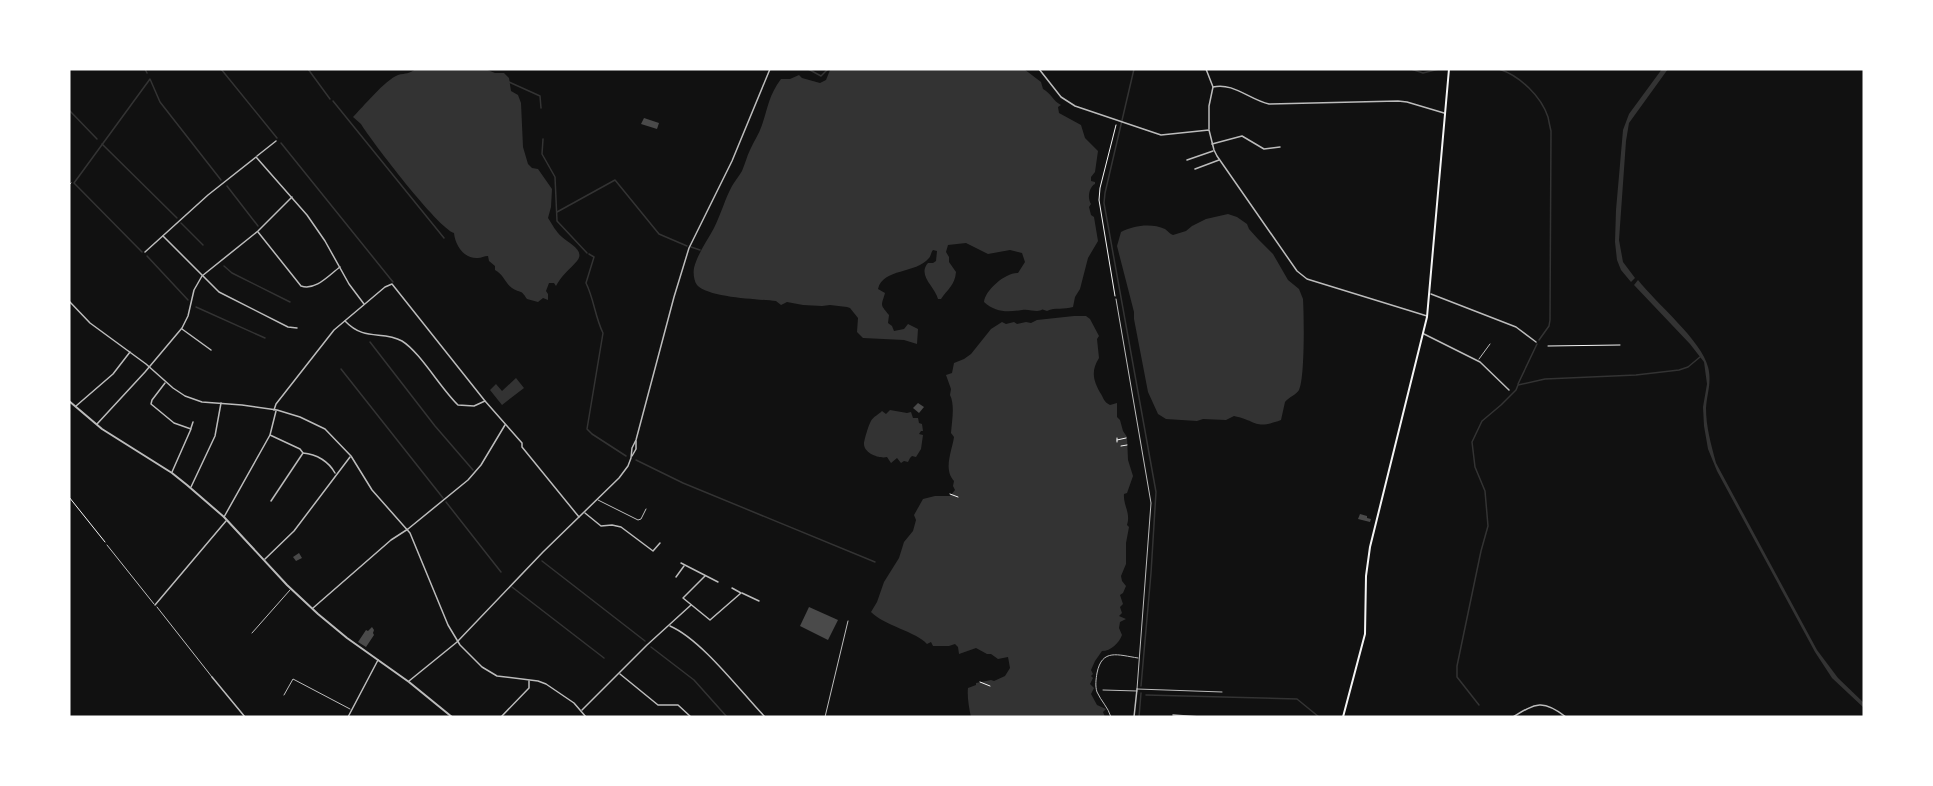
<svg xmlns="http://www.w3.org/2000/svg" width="1933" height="786" font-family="'Work Sans',sans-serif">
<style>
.water{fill:#333}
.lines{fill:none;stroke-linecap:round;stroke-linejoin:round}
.stream{stroke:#333;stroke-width:1.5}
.building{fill:#4a4a4a}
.path{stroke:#f5f5f5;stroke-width:1}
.service{stroke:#bcbcbc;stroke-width:1}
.minor{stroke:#bcbcbc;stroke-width:1.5}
.tertiary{stroke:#bcbcbc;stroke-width:2}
.primary{stroke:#f5f5f5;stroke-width:2}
</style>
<rect width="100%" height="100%" fill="#111"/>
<g class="water">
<path d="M416 69H485L495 73H504L509 78 511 91 518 95 521 103 523 147 528 164 532 168 538 169 552 189 551 207 548 218C552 224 556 232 562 237 568 243 586 250 577 261 570 269 561 276 556 286L554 283H549L546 291 548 294V300L543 298 538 302 527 299C520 288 521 294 512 288 505 283 504 275 495 270V266L489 261 488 256C484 256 481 258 478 258 464 259 455 245 454 233 438 228 372 142 361 124L353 117C363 107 385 80 398 75 406 73 409 74 416 69Z"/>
<path d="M833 69H1024L1041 82 1043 89C1051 93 1053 101 1061 105L1058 107 1059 113 1081 125 1085 138 1098 151 1095 172 1091 177V181L1095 182V184C1089 187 1087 198 1091 204L1089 207 1091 215 1094 217 1098 241 1088 258 1080 289 1075 297 1073 307C1064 310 1055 307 1047 311 1038 308 1046 310 1037 311 1033 311 1027 309 1022 310 1008 312 996 313 984 302 985 290 1006 272 1018 273L1025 262 1022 253 1010 250 988 254 966 243 948 245 946 252 949 257V262L956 272C955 285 947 290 941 299H938C935 287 917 275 928 263H933L936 261 937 251 933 250C931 252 931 256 929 258 916 274 883 268 878 289L885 293C881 307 880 304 889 315L888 323 892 326 894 331 904 329 908 324 918 329 917 344 904 340 863 338 857 332 858 318 850 308 847 307 830 305 822 306 803 305 787 302 781 305 776 301C758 299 709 298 697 285 694 281 693 273 694 268 698 253 707 241 714 228 721 214 725 199 732 186 735 181 739 176 742 171 745 164 747 156 750 150 754 141 759 134 762 125 768 107 769 95 781 79H790L799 75 802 78 820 83 826 80 830 70Z"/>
<path d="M1662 69H1668L1629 123 1626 141 1619 240 1623 262 1635 278 1631 282 1621 270 1617 260 1615 242 1616 210 1623 130 1629 114Z"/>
<path d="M1228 214 1237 217 1247 224 1249 229 1258 239 1273 254 1288 280 1299 289 1303 299C1304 314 1305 378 1299 390 1296 395 1289 397 1285 402L1281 420C1254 430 1258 421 1234 416L1226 420 1203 419 1197 421 1166 419 1158 414 1148 392 1134 319V312L1117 246 1121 232C1134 225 1152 223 1165 229 1168 231 1170 234 1173 235L1186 231 1192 226 1206 219Z"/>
<path d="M1638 280C1656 303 1702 341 1708 367 1712 382 1707 393 1706 408 1706 427 1711 444 1716 463L1817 650 1838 678 1864 703V708L1832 678 1815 652 1717 471 1708 449 1704 426 1703 407 1707 384 1704 362 1690 344 1634 285Z"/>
<path d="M1074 316H1086L1090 319 1099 336 1097 339 1099 358C1090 372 1094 382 1101 394 1104 399 1104 402 1110 405L1117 403V417L1120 420 1123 431 1127 437 1128 460 1133 476 1127 493 1124 494C1123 505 1131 513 1127 525L1129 527 1126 543V564L1121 576 1122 581 1126 586 1123 593 1120 595 1123 604 1120 607 1122 613 1119 616 1126 619 1120 622 1119 628 1122 635C1119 643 1111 651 1102 651L1095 661 1091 670 1093 674 1091 676 1093 678 1090 684 1094 688 1091 694 1097 705 1106 709 1103 712 1105 717H971C969 708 967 696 968 688L976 685V683L991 680 994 681 1005 676 1010 668 1008 657 998 659 991 654H987L976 648 959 654 958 647 955 644 949 646H933L931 642 927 644C917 632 883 625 871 612L877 602 884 582 899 558 904 542 913 531 916 520 914 515 923 499 935 496H950L955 490 953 486 954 481C943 469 952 451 954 437L951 433C952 420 955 405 950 395L951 389 946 375 952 373 954 363 964 359 971 354 991 329 1002 322 1006 324 1014 322 1017 324 1026 322 1031 323 1037 320Z"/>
<path d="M516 378 524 388 502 405 490 390 496 384 502 391Z"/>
<path d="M890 410 907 413 911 412 913 418H918L919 423 922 424 923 431H921L919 434 923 435 921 449 916 457 912 456 910 458 908 462 904 461 901 463 897 458 891 463 887 457C879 459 864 453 864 444 864 440 869 424 871 421 873 417 879 414 882 411L886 414Z"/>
</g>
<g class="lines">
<g class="stream">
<path d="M145 69 147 73"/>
<path d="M221 69 277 138"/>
<path d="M308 69 330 99"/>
<path d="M808 69 821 76 828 69"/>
<path d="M1134 69 1105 193 1104 203 1156 492 1151 573 1141 686"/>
<path d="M1411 69 1423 73 1439 69"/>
<path d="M1499 69C1520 76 1541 96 1548 117 1549 122 1550 127 1551 131L1550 320 1549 326 1539 340"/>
<path d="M509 82 540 96 541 108"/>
<path d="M333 101 444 238"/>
<path d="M69 110 97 139"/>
<path d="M543 139 542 154 555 177 557 221 587 253"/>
<path d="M281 143 393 282"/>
<path d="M102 144 177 218"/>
<path d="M227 186 258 226"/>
<path d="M557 212 615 180 659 234 687 246"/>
<path d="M181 223 203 245"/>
<path d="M691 247 700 250"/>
<path d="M142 252 74 183 150 79 160 102 221 180"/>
<path d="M589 254 594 257 586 283C594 299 595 317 603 333L587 429 592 434 626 456"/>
<path d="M147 256 188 300"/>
<path d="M224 266 232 273 290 302"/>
<path d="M196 307 265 338"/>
<path d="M370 342 435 426 473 470"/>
<path d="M341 369 443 498"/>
<path d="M1518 384 1537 344"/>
<path d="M636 460 683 483 875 562"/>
<path d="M446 502 501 572"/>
<path d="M542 561 645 641"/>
<path d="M512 587 604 658"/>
<path d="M651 647 694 680 727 717"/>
<path d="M1146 695 1297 699 1319 717"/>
<path d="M1479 705 1457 677V666L1481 551 1488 526 1485 491 1475 467 1472 442 1482 421 1501 405 1516 390 1518 385 1545 379 1636 375 1679 370 1688 367 1700 357"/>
<path d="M1139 717 1141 693"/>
</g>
</g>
<g class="building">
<path d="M644 118 659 123 657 129 641 124Z"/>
<path d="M918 403 924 407 919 413 913 408Z"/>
<path d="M1360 514 1367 516V518L1371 519 1370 522 1358 519Z"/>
<path d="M299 553 302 558 296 561 293 557Z"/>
<path d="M809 607 838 620 828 640 800 626Z"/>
<path d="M372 627 374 630 373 633 374 635 366 647 358 642 366 630 368 631Z"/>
</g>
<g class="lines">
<g class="path">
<path d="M1115 296 1099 200 1100 188 1116 125"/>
<path d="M1548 346 1620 345"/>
<path d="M1117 438V442"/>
<path d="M1117 440 1126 438"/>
<path d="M1121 446 1127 445"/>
<path d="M950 494 958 497"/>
<path d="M69 497 105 542"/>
<path d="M980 682 990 686"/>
</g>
<g class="service">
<path d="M69 185 71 183"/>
<path d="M1116 299 1151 503 1137 689 1222 692"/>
<path d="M1479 359 1490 344"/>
<path d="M598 500 638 520 641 519 646 509"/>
<path d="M107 545 154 604"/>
<path d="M157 607 212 677"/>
<path d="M252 633 290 590"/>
<path d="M1103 690 1137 691"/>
<path d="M284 695 293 679 350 709"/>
<path d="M825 717 848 621"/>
<path d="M1111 717C1108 707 1101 701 1097 692 1095 686 1096 679 1097 673 1102 648 1118 655 1138 658"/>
</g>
<g class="minor">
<path d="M1039 69 1061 97 1075 106 1161 135 1209 130 1214 150 1217 156 1297 271 1307 279 1427 316"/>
<path d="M1206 69 1213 87 1209 106V129"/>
<path d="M1213 87C1233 82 1250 100 1269 104L1398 101 1407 102 1444 113"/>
<path d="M1212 144 1242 136 1264 149 1280 147"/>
<path d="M257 156 276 141"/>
<path d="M1187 160 1213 151"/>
<path d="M1195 169 1219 160"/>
<path d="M258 232 301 286C316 291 329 275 340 267"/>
<path d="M163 236 219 292 288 327 297 328"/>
<path d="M145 252 208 195 256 157 307 215 325 241 349 284 364 304"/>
<path d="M1431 294 1516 327 1536 342"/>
<path d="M69 301 90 323 146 364 173 388 185 396 202 402 242 405 277 410 300 417 325 429 351 456 372 490 410 533 448 625 460 645 482 667 497 676 538 681 546 684 574 703 586 717"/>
<path d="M345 321C365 342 382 330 402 341 420 352 441 389 458 405L474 406 485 401"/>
<path d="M182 329 211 350"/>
<path d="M1424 334 1480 362 1509 390"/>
<path d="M165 383 152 400 151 404 174 423 191 429 172 472"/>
<path d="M76 406 113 374 130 352"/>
<path d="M274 410 276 404 334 330 385 287 392 284 485 401 522 443V447L579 517"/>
<path d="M97 424 145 372 182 328 188 316 194 290 202 276 258 231 292 197"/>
<path d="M191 428 193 422"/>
<path d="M270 435 300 449 303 453C317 454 329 462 335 473"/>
<path d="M632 456 636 449V441"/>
<path d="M191 487 215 436 221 403"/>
<path d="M271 501 303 453"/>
<path d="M585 513 601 526 612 525 621 527 653 551 660 543"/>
<path d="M224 517 270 435 276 411"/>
<path d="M265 559 294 531 350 457"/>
<path d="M681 563 718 582"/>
<path d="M705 576 683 598 710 620 741 593 732 588"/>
<path d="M676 577 684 566"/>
<path d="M742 593 759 601"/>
<path d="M155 605 226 521"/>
<path d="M313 608 391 540 408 529 468 480 481 465 505 425"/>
<path d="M670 626C702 640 740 691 765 717"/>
<path d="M620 674 658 705H678L691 717"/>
<path d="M212 677 245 717"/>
<path d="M409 681 457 642 543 552 619 478 628 466 631 458 632 448 636 440 674 297 689 248 732 161 770 69"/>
<path d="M582 710 647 645 691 605"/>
<path d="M1173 715 1200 717"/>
<path d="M348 717 378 660"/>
<path d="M501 717 529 688V681"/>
<path d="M1134 717 1137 689"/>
<path d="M1513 717C1536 703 1543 699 1566 717"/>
</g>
<path class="tertiary" d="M69 401 102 429 172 473 187 485 224 517 287 585 318 614 347 638 409 682 452 717"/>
<path class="primary" d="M1343 717 1365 634 1366 576 1370 547 1427 317 1449 69"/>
</g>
<rect width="1933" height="786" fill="none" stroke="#ffffff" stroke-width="141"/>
</svg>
